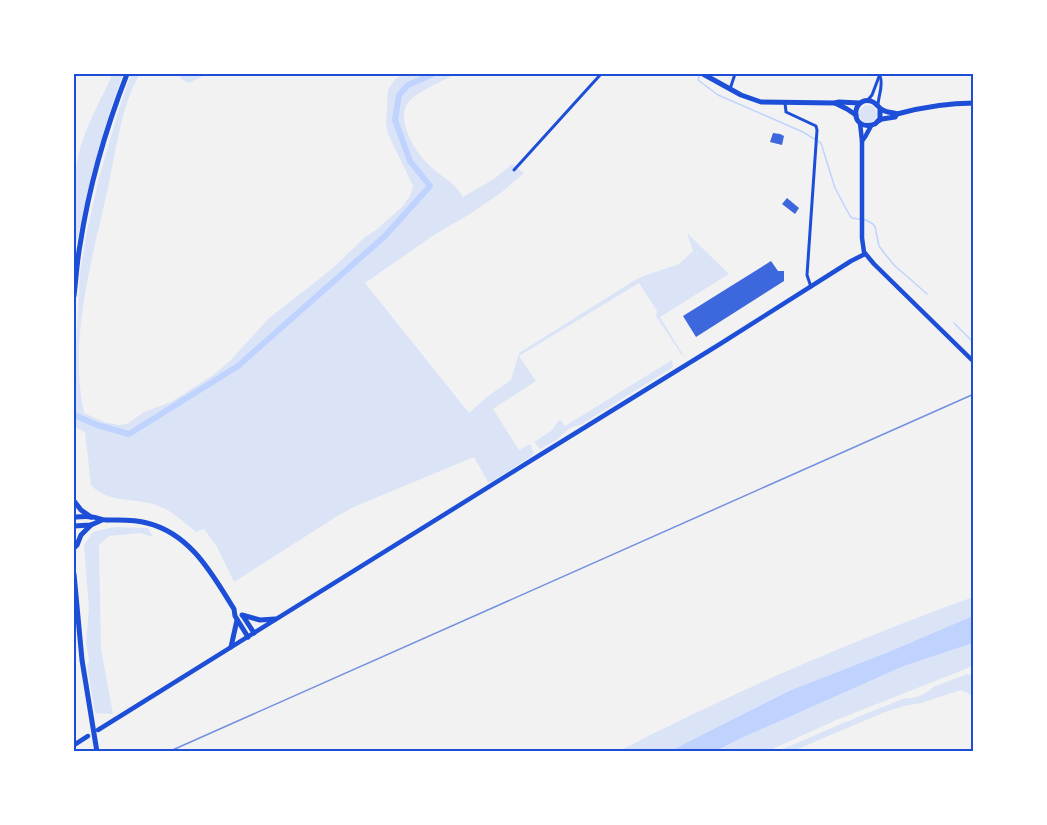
<svg xmlns="http://www.w3.org/2000/svg" width="1047" height="825" font-family="Lora,serif">
<style>
.green{fill:#dbe4f7}
.water{fill:#bfd3fe}
.lines{fill:none;stroke-linecap:round;stroke-linejoin:round}
.stream{stroke:#bfd3fe;stroke-width:1.5}
.canal{stroke:#bfd3fe;stroke-width:6}
.building{fill:#3d67dc}
.minor{stroke:#1d4ed8;stroke-width:3}
.secondary{stroke:#1d4ed8;stroke-width:4.5}
.primary{stroke:#1d4ed8;stroke-width:5}
.rail{stroke:#7290e2;stroke-width:1.5}
.neatline{fill:none;stroke:#1d4ed8;stroke-width:2}
</style>
<rect width="100%" height="100%" fill="#f2f2f2"/>
<g class="green">
<path d="M111 74H123L111 108 91 176 74 254C73 222 71 189 78 157 84 130 98 105 110 80Z"/>
<path d="M131 74H140C121 106 117 147 109 183 93 257 68 337 84 413L104 422 119 425 127 424 144 412 171 402 213 375 229 362 268 319 333 268 365 237 376 230 402 207 410 196 413 186 388 134 386 123 388 90 395 79 405 74H456C443 81 417 91 408 103 395 120 416 153 429 165 442 178 453 180 463 197L494 179 512 164 524 173 502 192 470 214 434 235 365 283 469 413 488 396 511 380 519 353 635 280 646 275 679 264 693 251 687 233 729 274 660 317 684 356 681 354 656 316 657 311 639 283 519 356 536 381 493 409 519 450 530 444 534 453 529 458 491 482H488L474 457 356 506 339 515 234 582 217 547 204 529 196 532C181 520 172 510 153 504 132 498 107 503 91 485L85 432 75 427 74 380 80 273 87 231 99 178 119 109Z"/>
<path d="M179 74H203L201 77 189 83 182 80Z"/>
<circle cx="868" cy="114" r="9"/>
<path d="M672 360 673 366 670 369 582 424 570 428 555 441 540 449 534 442 551 431 560 419 565 426Z"/>
<path d="M114 527 148 528 153 537 140 533 109 536 99 545 101 649 113 714 95 713 87 666 89 660 86 642 89 609 84 545 93 532Z"/>
<path d="M973 597V616L886 653 791 690 670 751 617 752C732 692 852 641 973 597Z"/>
<path d="M973 643V666L834 721 768 751 716 752 746 736 904 666Z"/>
<path d="M973 673V696L961 690 921 703 904 706 885 712 793 751H778L836 726 905 698C913 700 928 693 933 687L967 674 970 675Z"/>
</g>
<path class="water" d="M973 616V643L904 666 746 736 716 751H670L791 690 886 653Z"/>
<g class="lines">
<g class="stream">
<path d="M700 74 698 80 718 95 803 132 821 143 835 188 850 216 852 218 866 220 873 224 875 227 879 246 885 254 894 265 927 294"/>
<path d="M954 323 974 343"/>
</g>
<path class="canal" d="M74 415 97 425 129 434 238 366 385 236 430 186 410 161 395 120 399 95 408 85 433 74"/>
</g>
<g class="building">
<path d="M773 133 780 134 784 136 782 145 770 142Z"/>
<path d="M787 198 799 208 795 214 782 204Z"/>
<path d="M771 261 778 271H784V281L696 337 683 316Z"/>
</g>
<g class="lines">
<g class="minor">
<path d="M730 89 735 74"/>
<path d="M867 101 872 95 880 74"/>
<path d="M785 103 786 112 816 126 817 130 807 275 811 287"/>
<path d="M878 106C878 96 884 85 880 76"/>
<path d="M514 170 601 74"/>
</g>
<g class="secondary">
<path d="M860 123 862 141V238L864 252 874 264 974 362"/>
<path d="M862 141 865 137 871 126"/>
<path d="M98 730 540 455 720 344 851 261 865 254"/>
<path d="M74 745 88 736"/>
</g>
<g class="primary">
<path d="M703 74 741 95 761 102 835 103 839 102 860 103"/>
<path d="M835 103 847 109 856 115"/>
<path d="M880 109V119L875 124C849 133 851 96 871 101 877 103 878 108 883 110 887 113 893 112 897 114"/>
<path d="M878 121 882 119 895 117 897 114C923 107 947 103 974 103"/>
<path d="M74 296C76 279 77 261 80 245 89 186 106 128 127 74"/>
<path d="M74 501 81 510 91 517"/>
<path d="M74 517C80 517 86 516 92 517 97 517 101 520 106 520 120 520 134 519 147 523 191 534 212 574 234 609L235 616 248 637"/>
<path d="M74 526 91 525 102 520"/>
<path d="M74 548 77 545 81 535 91 525"/>
<path d="M74 574 82 660 97 752"/>
<path d="M242 615 260 620 275 619"/>
<path d="M243 616 254 633"/>
<path d="M231 647 237 620"/>
</g>
<path class="rail" d="M168 752 974 394"/>
</g>
<rect width="1047" height="825" fill="none" stroke="#ffffff" stroke-width="150"/>
<rect x="75" y="75" width="897" height="675" class="neatline"/>
</svg>
